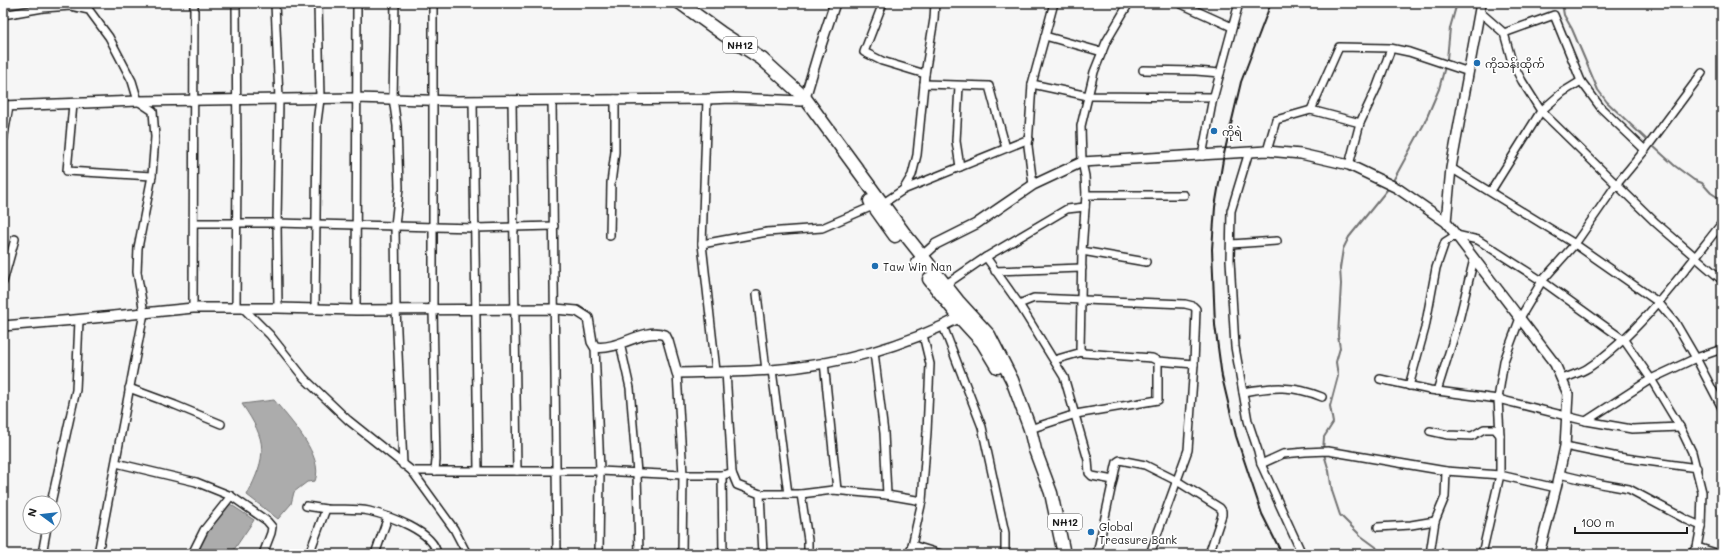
<svg xmlns="http://www.w3.org/2000/svg" width="1725" height="557" font-family="Mali,'Noto Sans Myanmar',sans-serif">
<style>
.water{fill:#acacac;stroke:#727272}
.lines{fill:none;stroke-linecap:round;stroke-linejoin:round}
.stream{stroke:#727272;stroke-width:2}
.street-casing{stroke:#1c1c1c;stroke-width:10}
.secondary-casing{stroke:#1c1c1c;stroke-width:12}
.highway-casing{stroke:#1c1c1c;stroke-width:15}
.street{stroke:#fff;stroke-width:7}
.secondary{stroke:#fff;stroke-width:9}
.highway{stroke:#fff;stroke-width:12}
.rail{stroke:#1c1c1c;stroke-width:2}
.poi-dot{fill:#1f6fb2;stroke:#fff;stroke-width:1.5}
.labels{text-anchor:middle;dominant-baseline:central;stroke-width:3.5;stroke-linejoin:round;paint-order:stroke}
.shield{fill:#fff;stroke:#606060;stroke-width:1}
.shield-label{font-size:10px;font-weight:bold;fill:#1c1c1c}
.poi-label{font-size:11px;fill:#1c1c1c;stroke:#fff;text-anchor:start}
</style>
<rect width="100%" height="100%" fill="#f6f6f6"/>
<filter id="ink" filterUnits="userSpaceOnUse"><feTurbulence type="fractalNoise" baseFrequency=".025" numOctaves="2"/><feDisplacementMap in="SourceGraphic" scale="8" xChannelSelector="R" yChannelSelector="G"/><feConvolveMatrix kernelMatrix="1 2 1 2 8 2 1 2 1" color-interpolation-filters="sRGB"/></filter>
<g filter="url(#ink)">
<g class="water">
<path d="M274 400C289 419 325 456 315 481L307 482 294 492 291 504 278 519 247 495C267 455 268 442 242 404Z"/>
<path d="M230 504 254 520 231 554H194L208 530Z"/>
</g>
<g class="lines">
<g class="stream">
<path d="M1562 3 1564 15 1572 29 1598 90 1607 102 1649 142"/>
<path d="M1653 146 1675 166 1694 180 1702 183 1711 193 1722 200"/>
<path d="M1394 179 1424 124 1439 89 1447 59 1450 28 1457 3"/>
<path d="M1379 554 1376 547 1361 536 1340 515 1332 491 1329 471 1323 451 1324 437 1333 423 1330 406 1338 376 1336 362 1340 348 1338 336 1341 284 1340 268 1343 249 1349 237 1387 190"/>
</g>
<defs>
<g id="street">
<path d="M236 3 237 161 236 308"/>
<path d="M275 3 279 99 277 223 278 308"/>
<path d="M395 3 393 98 397 126 399 188 395 226 396 309 403 465"/>
<path d="M433 3V310L436 460 435 471"/>
<path d="M883 3 864 52 882 61 925 74"/>
<path d="M1129 3 1106 42 1094 72 1081 126 1082 162 1085 176 1086 195 1082 251 1080 349 1083 353 1152 358 1158 361 1194 364 1188 450 1150 554"/>
<path d="M1179 3 1232 27"/>
<path d="M1480 12 1504 33 1512 62 1522 81 1541 111 1656 223 1722 280"/>
<path d="M3 15 43 8 71 6 89 10 109 37 132 81 138 101 153 111 155 137 152 176 138 248 137 272 144 313 98 554"/>
<path d="M1504 33 1554 15 1581 81 1601 108 1645 150"/>
<path d="M1045 36 1102 52"/>
<path d="M1143 70 1196 71 1220 73"/>
<path d="M924 84 989 86 1006 148"/>
<path d="M1032 84 1088 96 1213 97"/>
<path d="M959 86 956 141 960 167"/>
<path d="M707 99 702 244 716 371"/>
<path d="M512 100 517 471"/>
<path d="M552 100 557 554"/>
<path d="M473 101 478 470"/>
<path d="M73 104 67 171 152 176"/>
<path d="M1311 110 1339 47 1390 48 1409 52 1469 72"/>
<path d="M3 141 9 106"/>
<path d="M1267 151 1276 120 1311 110 1360 123"/>
<path d="M1251 153 1248 155 1231 211 1230 260 1235 347 1248 421 1258 451 1261 464 1302 554"/>
<path d="M1202 156 1212 103 1239 3"/>
<path d="M1349 165 1360 123 1376 89 1391 49"/>
<path d="M1451 168 1575 244 1658 302 1675 322 1696 358 1722 408"/>
<path d="M1033 185 1028 146 1032 84 1054 3"/>
<path d="M903 190 1029 139"/>
<path d="M1491 191 1541 111 1563 92 1581 81"/>
<path d="M1086 195H1184"/>
<path d="M882 204 903 190 912 175 917 155 925 74 934 19 935 3"/>
<path d="M194 223H277L475 228 554 226"/>
<path d="M610 236 611 183 615 152V99"/>
<path d="M702 244 767 232 822 228 873 206"/>
<path d="M1231 244 1277 241"/>
<path d="M1082 251 1146 262"/>
<path d="M986 257 1019 304 1064 377 1088 460 1089 473 1092 476 1113 480"/>
<path d="M995 271 1082 268"/>
<path d="M3 282 15 239"/>
<path d="M945 285 986 257 1067 209 1085 207"/>
<path d="M757 294 766 370"/>
<path d="M1019 304 1034 298 1185 304 1193 306 1196 309 1194 364"/>
<path d="M193 308 194 3"/>
<path d="M243 308 270 335 304 378 348 420 412 471 454 529 467 554"/>
<path d="M315 309 317 122 320 99 318 3"/>
<path d="M356 310 357 3"/>
<path d="M943 326 982 427 1005 533V554"/>
<path d="M620 343 630 388 637 473 639 554"/>
<path d="M595 347 600 471 599 554"/>
<path d="M874 352 884 433 887 495"/>
<path d="M1054 360 1082 352"/>
<path d="M824 362 837 490"/>
<path d="M772 370 788 494"/>
<path d="M726 371 732 473"/>
<path d="M677 373 683 475 682 554"/>
<path d="M1380 379 1430 390 1498 399 1586 421 1651 379 1696 358 1722 349"/>
<path d="M1563 379C1571 375 1580 373 1588 368 1640 333 1683 272 1722 223"/>
<path d="M1409 386 1425 328 1436 268 1445 242 1456 235 1478 240 1542 281 1624 340 1651 379 1680 427 1692 452 1702 492 1701 526 1697 547 1691 554"/>
<path d="M129 388 175 405 221 424"/>
<path d="M1437 391 1458 324 1474 259"/>
<path d="M1243 392C1272 387 1293 385 1322 397"/>
<path d="M1586 421 1632 429 1680 427"/>
<path d="M1030 429 1076 414 1158 400V361"/>
<path d="M1430 431 1448 435 1472 436 1484 429H1495L1500 435"/>
<path d="M1565 446 1618 457 1697 468"/>
<path d="M116 463 196 482 231 496"/>
<path d="M1261 464 1283 454 1305 452 1328 451 1446 471 1500 475 1556 488"/>
<path d="M412 471H600L683 475H722L732 473 737 485 760 494H801L833 490 887 495 922 501"/>
<path d="M1559 474 1601 484 1629 489 1687 520 1701 526"/>
<path d="M722 475 723 554"/>
<path d="M760 494 763 554"/>
<path d="M801 494 808 540V554"/>
<path d="M51 503 76 390 79 320"/>
<path d="M306 506 326 509"/>
<path d="M1378 527 1411 525 1435 521"/>
<path d="M912 545 941 554"/>
<path d="M1697 547 1719 554"/>
<path d="M42 554 47 527"/>
<path d="M192 554 204 530 231 496 267 521 272 527 271 533 263 554"/>
<path d="M309 554 326 509C340 510 356 508 369 511 389 516 434 531 437 554"/>
<path d="M375 554 388 517"/>
<path d="M910 554 922 501 927 432 930 364 923 335"/>
<path d="M1097 554 1116 466 1117 462 1120 460 1145 465 1177 481 1220 508 1222 511V515L1209 554"/>
<path d="M1430 554 1435 521 1445 497 1446 471"/>
<path d="M1482 554 1500 475V435L1498 399 1504 361 1520 318 1542 281 1575 244 1616 185 1645 150 1702 73"/>
</g>
<g id="secondary">
<path d="M3 106 138 101 356 98 456 101 707 99 732 98 801 101 805 98 819 51 835 3"/>
<path d="M1446 222 1451 168 1481 3"/>
<path d="M916 262 936 244 976 224 1033 185 1082 162 1267 151 1301 154 1349 165 1397 188 1446 222 1555 364 1568 394 1565 446 1556 488 1539 554"/>
<path d="M3 326 74 320 193 308H278L356 310 555 309 577 311 588 318 592 342 595 347C619 351 642 327 665 335L668 341 677 373C708 372 739 372 771 370 838 365 905 346 965 315"/>
</g>
<g id="highway">
<path d="M680 3 723 34 762 59 805 98 904 233 958 301 989 335 1012 380 1030 429 1035 450 1051 493 1064 554"/>
<path d="M870 201 895 236"/>
<path d="M929 279 960 318 982 342 997 367"/>
</g>
</defs>
<use href="#street" class="street-casing"/>
<use href="#secondary" class="secondary-casing"/>
<use href="#highway" class="highway-casing"/>
<use href="#street" class="street"/>
<use href="#secondary" class="secondary"/>
<use href="#highway" class="highway"/>
<path class="rail" d="M1271 3 1241 82 1224 154 1215 207 1212 249 1215 325 1222 377 1236 436 1262 514 1282 554"/>
</g>
</g>
<g class="poi-dot">
<circle cx="1477" cy="63" r="4"/>
<circle cx="1214" cy="131" r="4"/>
<circle cx="875" cy="266" r="4"/>
<circle cx="1091" cy="532" r="4"/>
</g>
<g class="labels">
<g class="shield">
<rect x="723" y="37" width="34" height="16" rx="3"/>
<rect x="1048" y="514" width="34" height="16" rx="3"/>
</g>
<g class="shield-label">
<text x="740" y="45">NH12</text>
<text x="1065" y="522">NH12</text>
</g>
<g class="poi-label">
<text x="1485" y="63">ကိုသန်းထိုက်</text>
<text x="1222" y="131">ကိုရဲ</text>
<text x="883" y="266">Taw Win Nan</text>
<text x="1099" y="526">Global<tspan x="1099" dy="13">Treasure Bank</tspan></text>
</g>
</g>
<rect width="1725" height="557" fill="none" stroke="#fff" stroke-width="16"/>
<rect x="8" y="8" width="1709" height="541" fill="none" stroke="#1c1c1c" stroke-width="1.5" filter="url(#ink)"/>
<g transform="translate(42 515) rotate(285)"><circle r="19" fill="#ffffff" stroke="#a4a4a4"/>
<path d="M0-3L7 15L0 10L-7 15Z" fill="#1f6fb2"/>
<text y="-6" font-size="11" font-weight="bold" text-anchor="middle" fill="#1c1c1c">N</text>
</g>
<path d="M1575 527v6h112v-6" fill="none" stroke="#1c1c1c" stroke-width="2"/>
<text x="1581" y="527" font-size="12" fill="#1c1c1c" stroke="#ffffff" stroke-width="3" paint-order="stroke">100 m</text>
</svg>
